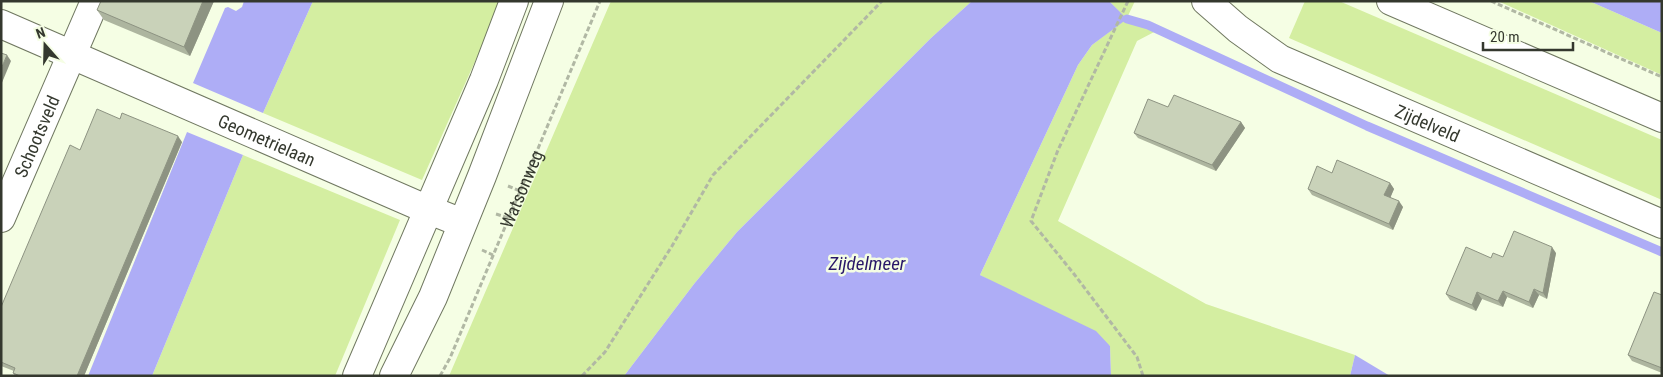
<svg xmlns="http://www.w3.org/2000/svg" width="1663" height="377" font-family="'Roboto Condensed',sans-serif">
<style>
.green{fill:#d4eea1}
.water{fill:#aeadf6}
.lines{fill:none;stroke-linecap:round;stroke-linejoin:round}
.stream{stroke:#aeadf6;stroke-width:9}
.minor-casing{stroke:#707861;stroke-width:30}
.tertiary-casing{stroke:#707861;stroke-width:30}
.path{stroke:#b1b8a4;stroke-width:3;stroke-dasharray:5 2.5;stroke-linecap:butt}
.minor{stroke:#fff;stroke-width:28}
.tertiary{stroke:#fff;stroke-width:28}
.wall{fill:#adb59f}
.shaded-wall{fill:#8d9382}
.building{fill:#c9d2b9;stroke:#8d9382}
.labels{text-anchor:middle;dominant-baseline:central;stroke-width:5;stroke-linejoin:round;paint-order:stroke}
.street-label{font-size:18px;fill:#34382e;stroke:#f5fee4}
.water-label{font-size:19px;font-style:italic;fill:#281668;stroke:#f5fee4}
</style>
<rect width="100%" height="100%" fill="#f5fee4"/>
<g class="green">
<path d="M313 1H502L422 180 263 113Z"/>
<path d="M611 1H972L931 38 737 232 694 284 624 376H449Z"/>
<path d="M1109 1H1135L1126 20 1158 30 1137 41 1058 221 1206 304 1355 355 1350 376H1111L1110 346 980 275 1078 65 1092 45 1126 19Z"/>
<path d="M1305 1H1339L1662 140V200L1289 38Z"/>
<path d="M1498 1H1589L1662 33V75Z"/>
<path d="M243 155 400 220 335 376H152Z"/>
</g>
<g class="water">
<path d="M244 1H313L263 113 193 83 225 8 228 7 236 11 242 7Z"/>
<path d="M972 1H1109L1127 19 1092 45 1078 65 980 275 1096 331 1110 346 1111 376H624L694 284 737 232 931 38Z"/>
<path d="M1589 1H1657L1662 3V33Z"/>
<path d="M187 132 243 155 152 376H88Z"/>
<path d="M1355 355 1390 376H1350Z"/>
</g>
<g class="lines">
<path class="stream" d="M1127 19 1148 25 1367 126 1662 252"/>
<defs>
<g id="minor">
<path id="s2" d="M1206 1 1238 29 1280 59 1662 224"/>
<path id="s3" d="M1 24 417 205 462 223"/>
<path id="s4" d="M1 218 95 1"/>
</g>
<g id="tertiary">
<path d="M1391 1 1662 118"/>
<path d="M357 376 484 80 514 1"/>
<path d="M394 376 433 297 482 176 549 1"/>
</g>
</defs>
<use href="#minor" class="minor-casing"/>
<use href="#tertiary" class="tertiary-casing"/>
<g class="path">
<path d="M1128 1 1058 150 1031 221 1074 274 1137 357 1143 376"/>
<path d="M1491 1 1662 77"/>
<path d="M508 186 522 192"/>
<path d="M496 214 509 218"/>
<path d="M482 250 493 255"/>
<path id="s1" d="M440 376 450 358 600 1"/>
<path d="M582 376 605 352 672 246 713 175 882 1"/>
</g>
<use href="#minor" class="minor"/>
<use href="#tertiary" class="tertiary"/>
</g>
<g class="wall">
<path d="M101 1H214L190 56 104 20 97 10Z"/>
<path d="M1168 107 1241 122 1245 128 1216 171 1138 138 1134 133Z"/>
<path d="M182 142 84 376H15L13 373 14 371 1 366V307L80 150Z"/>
<path d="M1332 173 1390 183 1394 189 1390 197 1403 207 1393 230 1312 195 1308 189Z"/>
<path d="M1556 253 1547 299 1539 295 1533 308 1507 297 1503 307 1482 299 1476 311 1450 300 1446 294 1491 258Z"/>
<path d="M1662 295V373L1632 361 1628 355Z"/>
</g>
<g class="shaded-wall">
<path d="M203 1H214L190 56 184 47Z"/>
<path d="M7 55 11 61 1 85V69Z"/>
<path d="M1241 122 1245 128 1216 171 1212 165Z"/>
<path d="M178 136 182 142 84 376H77Z"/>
<path d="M1390 183 1394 189 1389 201 1384 195Z"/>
<path d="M1399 201 1403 207 1393 230 1389 224Z"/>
<path d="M1552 247 1556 253 1547 299 1543 293Z"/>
<path d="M1534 289 1539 295 1533 308 1529 302Z"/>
<path d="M1503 291 1507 297 1503 307 1498 301Z"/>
<path d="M1477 292 1482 299 1476 311 1472 305Z"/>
</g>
<g class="building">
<path d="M101 1H203L184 47 97 10Z"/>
<path d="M1 53 7 55 1 69Z"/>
<path d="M1174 95 1241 122 1212 165 1134 133 1148 99 1168 107Z"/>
<path d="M97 109 120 119 122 113 178 136 77 376H20L13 373 15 368 1 362V307L70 145 80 150Z"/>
<path d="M1337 160 1390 183 1384 195 1399 201 1389 224 1308 189 1317 166 1332 173Z"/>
<path d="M1514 231 1552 247 1543 293 1534 289 1529 302 1503 291 1498 301 1477 292 1472 305 1446 294 1466 247 1491 258 1493 253 1503 257Z"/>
<path d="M1654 292 1662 295V368L1628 355Z"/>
</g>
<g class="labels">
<g class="street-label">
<text stroke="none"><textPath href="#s2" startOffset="255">Zijdelveld</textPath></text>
<text stroke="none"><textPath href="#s4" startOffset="89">Schootsveld</textPath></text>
<text stroke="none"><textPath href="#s3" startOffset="290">Geometrielaan</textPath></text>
<text stroke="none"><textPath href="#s1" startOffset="204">Watsonweg</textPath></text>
</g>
<g class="water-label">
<text x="867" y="263">Zijdelmeer</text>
</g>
</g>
<rect width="1663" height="377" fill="none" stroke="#34382e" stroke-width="5"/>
<g transform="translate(45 45) rotate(340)" stroke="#f5fee4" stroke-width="4" paint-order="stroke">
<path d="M0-4L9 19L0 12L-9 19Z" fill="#34382e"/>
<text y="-8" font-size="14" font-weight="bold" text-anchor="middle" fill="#34382e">N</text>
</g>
<path d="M1483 42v8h90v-8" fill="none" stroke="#34382e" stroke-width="2.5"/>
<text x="1490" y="42" font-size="15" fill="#34382e" stroke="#f5fee4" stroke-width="4" paint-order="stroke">20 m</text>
</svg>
